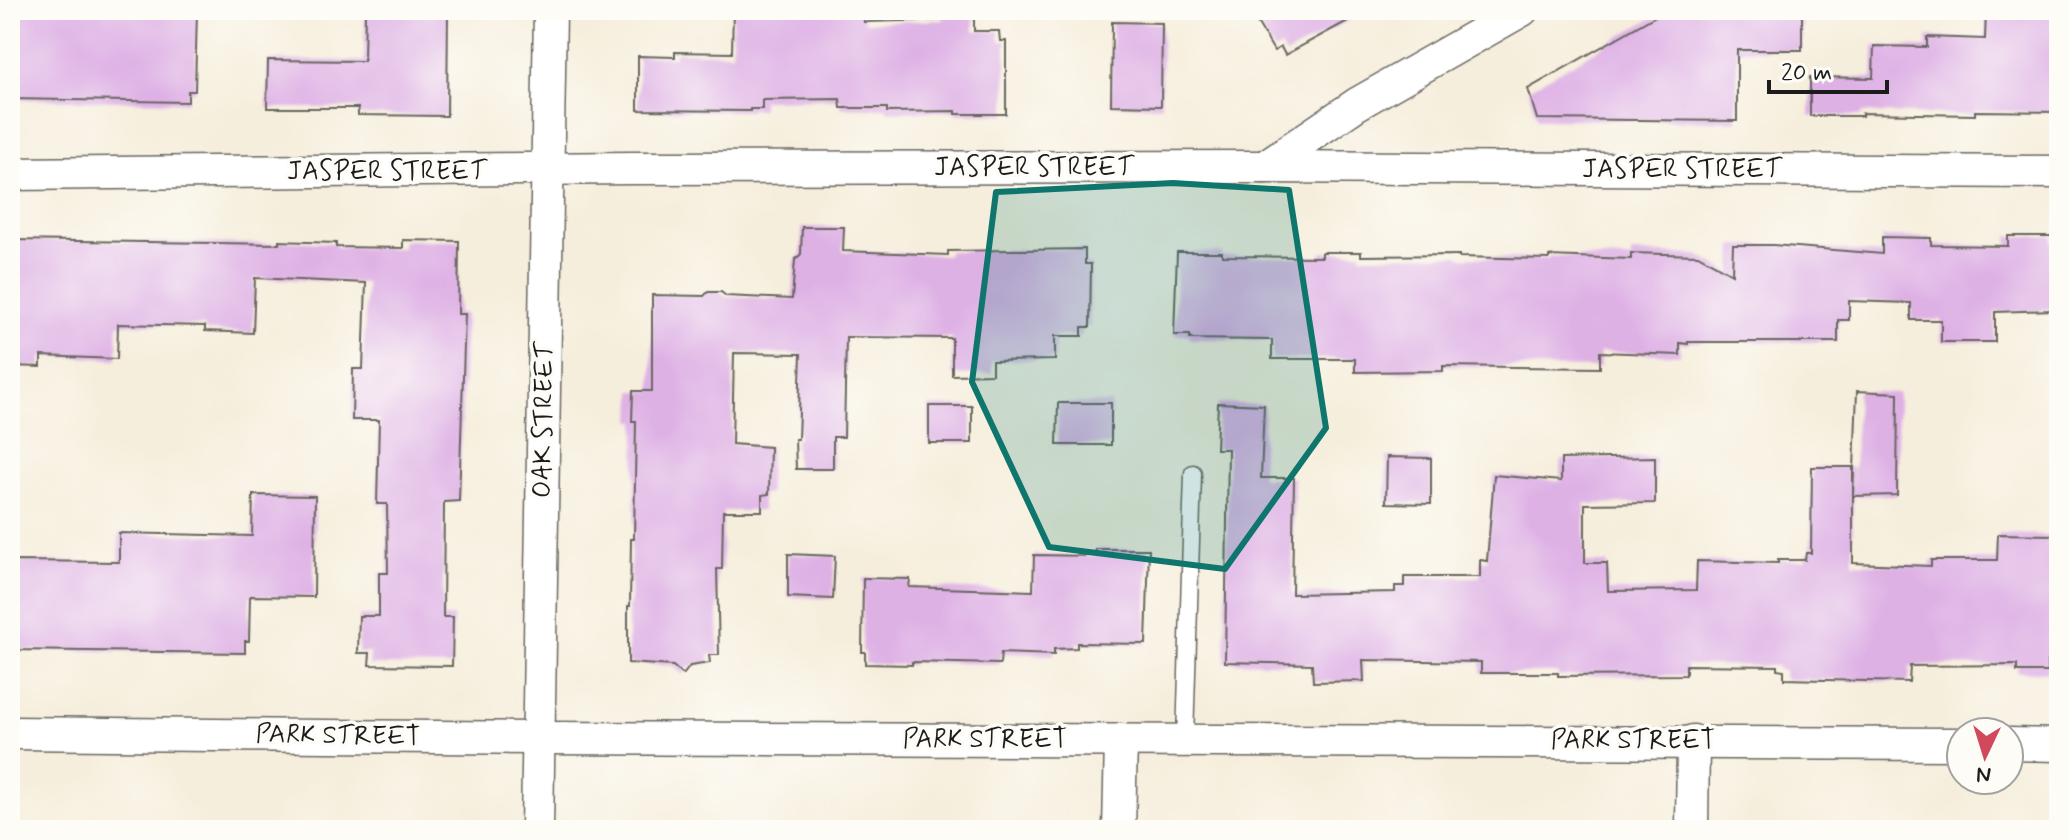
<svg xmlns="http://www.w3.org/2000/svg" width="2069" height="840" font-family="Mynerve,sans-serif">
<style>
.building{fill:#deb1e5}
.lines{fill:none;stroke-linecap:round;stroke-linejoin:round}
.lane-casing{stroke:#68665f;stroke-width:19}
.street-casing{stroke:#68665f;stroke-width:35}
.lane{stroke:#fff;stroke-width:16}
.street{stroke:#fff;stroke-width:32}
.marked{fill:#0f766e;fill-opacity:0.2;stroke:#0f766e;stroke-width:6;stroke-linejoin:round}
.labels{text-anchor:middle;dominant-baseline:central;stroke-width:7;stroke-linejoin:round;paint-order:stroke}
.street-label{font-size:26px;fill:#1c1c1c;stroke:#fdfcf7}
</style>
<rect width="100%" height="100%" fill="#fdfcf7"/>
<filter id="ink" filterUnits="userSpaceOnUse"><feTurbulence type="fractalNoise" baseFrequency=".0125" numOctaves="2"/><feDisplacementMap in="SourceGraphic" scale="16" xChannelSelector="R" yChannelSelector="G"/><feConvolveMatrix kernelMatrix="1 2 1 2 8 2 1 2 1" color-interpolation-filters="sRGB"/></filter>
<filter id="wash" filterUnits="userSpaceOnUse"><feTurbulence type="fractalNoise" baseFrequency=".006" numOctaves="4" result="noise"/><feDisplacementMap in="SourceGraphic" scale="32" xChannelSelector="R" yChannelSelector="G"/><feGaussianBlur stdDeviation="1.8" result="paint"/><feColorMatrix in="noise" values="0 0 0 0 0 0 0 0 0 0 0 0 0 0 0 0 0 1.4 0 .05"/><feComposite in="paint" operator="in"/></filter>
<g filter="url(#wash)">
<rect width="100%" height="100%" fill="#f6eedc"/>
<g id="blocks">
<g class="building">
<path d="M10 10H197L195 91H188V102L10 99Z"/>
<path d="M365 10H448L447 116 358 115V108H267L268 60 364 61Z"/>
<path d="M733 10H863L864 22 943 20V10H974V31H999L1000 41H1006V114H956V111L887 112V108H841L840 99 762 100V109H750V111L638 110V56L675 57V52L732 53Z"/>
<path d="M1250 10H1368L1285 55 1281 47 1274 51Z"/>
<path d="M1666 10H1802V50H1737V121L1537 119 1528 89Z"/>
<path d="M1986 10H2059V112L1975 111V115L1862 113V116H1810V77L1873 78 1874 46 1927 47V37L1985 39Z"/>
<path d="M1112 22 1162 23 1161 106 1111 105Z"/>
<path d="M802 227H844L843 251 948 255V251L1085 249V264H1091L1090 327H1082V336H1055V360L992 361V374L952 375V338L846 337 844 437H833V469H796L795 439H798L801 354 734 353 732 444 770 447 769 494 762 495V511H723L722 569H717L719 655H709L710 663 690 666 683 675 673 666 628 663V606H630L631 539H634L636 421H632L633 391H652V295L704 296 708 292H721L726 296 792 299 795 260 801 254Z"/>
<path d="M2008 236H2052L2054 310 1995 312V342H1941V320H1911V303L1849 301V320H1838V342H1688V344L1680 343V355L1600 352V368L1443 366V371L1355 372V359H1272V340L1190 339V335H1174L1177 252H1222V256L1322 257V252H1361V256L1459 255V257L1549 259V256L1631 259V253L1698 255 1732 274 1733 245H1773L1882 254V237L1931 238V245L2008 246Z"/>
<path d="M10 240 279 244V241L336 243V247L403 248V240L459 241 458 314H465L459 501 444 502 443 617H453L452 666 369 665 370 653H358L359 616H379V573H388L387 504H377L379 420H352L353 369H363L366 283 255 278 253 333 205 331V326L118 324 117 359 41 356V367L10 366Z"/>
<path d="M1857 391 1898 393 1897 495 1853 496Z"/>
<path d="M1058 403H1111V445H1057Z"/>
<path d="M1218 403 1264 405 1261 478H1294L1292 594 1395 592V586H1404V577H1480V560L1487 561 1494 475 1561 481V459L1655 457V503L1585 504V563H1607L1608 591 1696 590 1697 561 1778 563V560H1805L1806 553H1811L1812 467H1853V563L1931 566V560H1997L1998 534 2055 535V584H2051L2050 662 2047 661V672H2017V665L1910 666 1909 682 1784 679V670L1777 669V666L1686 665V675L1558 676V673H1481V662L1363 660 1364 681 1313 682 1312 664 1225 662 1228 449H1216Z"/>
<rect x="929" y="406" width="43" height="37"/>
<path d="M1387 457 1431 458V504L1386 503Z"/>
<path d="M253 495 315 496 314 597 250 596 249 641H245V653L10 650V561L119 562V533L252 536Z"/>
<path d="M1096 549H1149L1146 644 1077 643V648L1054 649V655L1001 653 1000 664 912 662V665L865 664V652H862L863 578 910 579 909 587 1033 591 1034 555 1095 556Z"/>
<path d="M788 554 835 556 833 599 788 597Z"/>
</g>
</g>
</g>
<g filter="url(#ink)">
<use href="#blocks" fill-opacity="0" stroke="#68665f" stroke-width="2"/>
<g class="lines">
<defs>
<path id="lane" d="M1185 740 1193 473"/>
<g id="street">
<path d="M1264 167 1357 104 1522 10"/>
<path d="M10 174 632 168 1264 167 2059 172"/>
<path d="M10 733 538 738 1961 744"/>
<path d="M2009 744 2059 745"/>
<path d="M537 830 550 10"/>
<path d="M1119 830 1121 740"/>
<path d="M1692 830 1693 741"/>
</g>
</defs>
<use href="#lane" class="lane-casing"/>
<use href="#street" class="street-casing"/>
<use href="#lane" class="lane"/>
<use href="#street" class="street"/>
</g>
</g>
<path class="marked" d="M1173 183 1289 190 1326 428 1225 569 1049 547 972 382 996 192Z"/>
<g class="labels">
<g class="street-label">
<text x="1034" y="168">JASPER STREET</text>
<text x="1682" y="170">JASPER STREET</text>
<text x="387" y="172">JASPER STREET</text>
<text transform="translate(544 420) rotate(-89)">OAK STREET</text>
<text transform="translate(338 736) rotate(1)">PARK STREET</text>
<text x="985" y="740">PARK STREET</text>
<text x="1633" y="741">PARK STREET</text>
</g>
</g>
<rect width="2069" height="840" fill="none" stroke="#fdfcf7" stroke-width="40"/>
<g transform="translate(1985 756) rotate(184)"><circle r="38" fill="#fdfcf7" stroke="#a3a29f" stroke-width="2"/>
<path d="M0-6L14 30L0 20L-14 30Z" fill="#d1495b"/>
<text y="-12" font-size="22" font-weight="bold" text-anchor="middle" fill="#1c1c1c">N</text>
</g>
<path d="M1769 80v12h118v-12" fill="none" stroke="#1c1c1c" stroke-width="4"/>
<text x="1781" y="80" font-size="24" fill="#1c1c1c" stroke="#fdfcf7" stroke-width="6" paint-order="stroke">20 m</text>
</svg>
